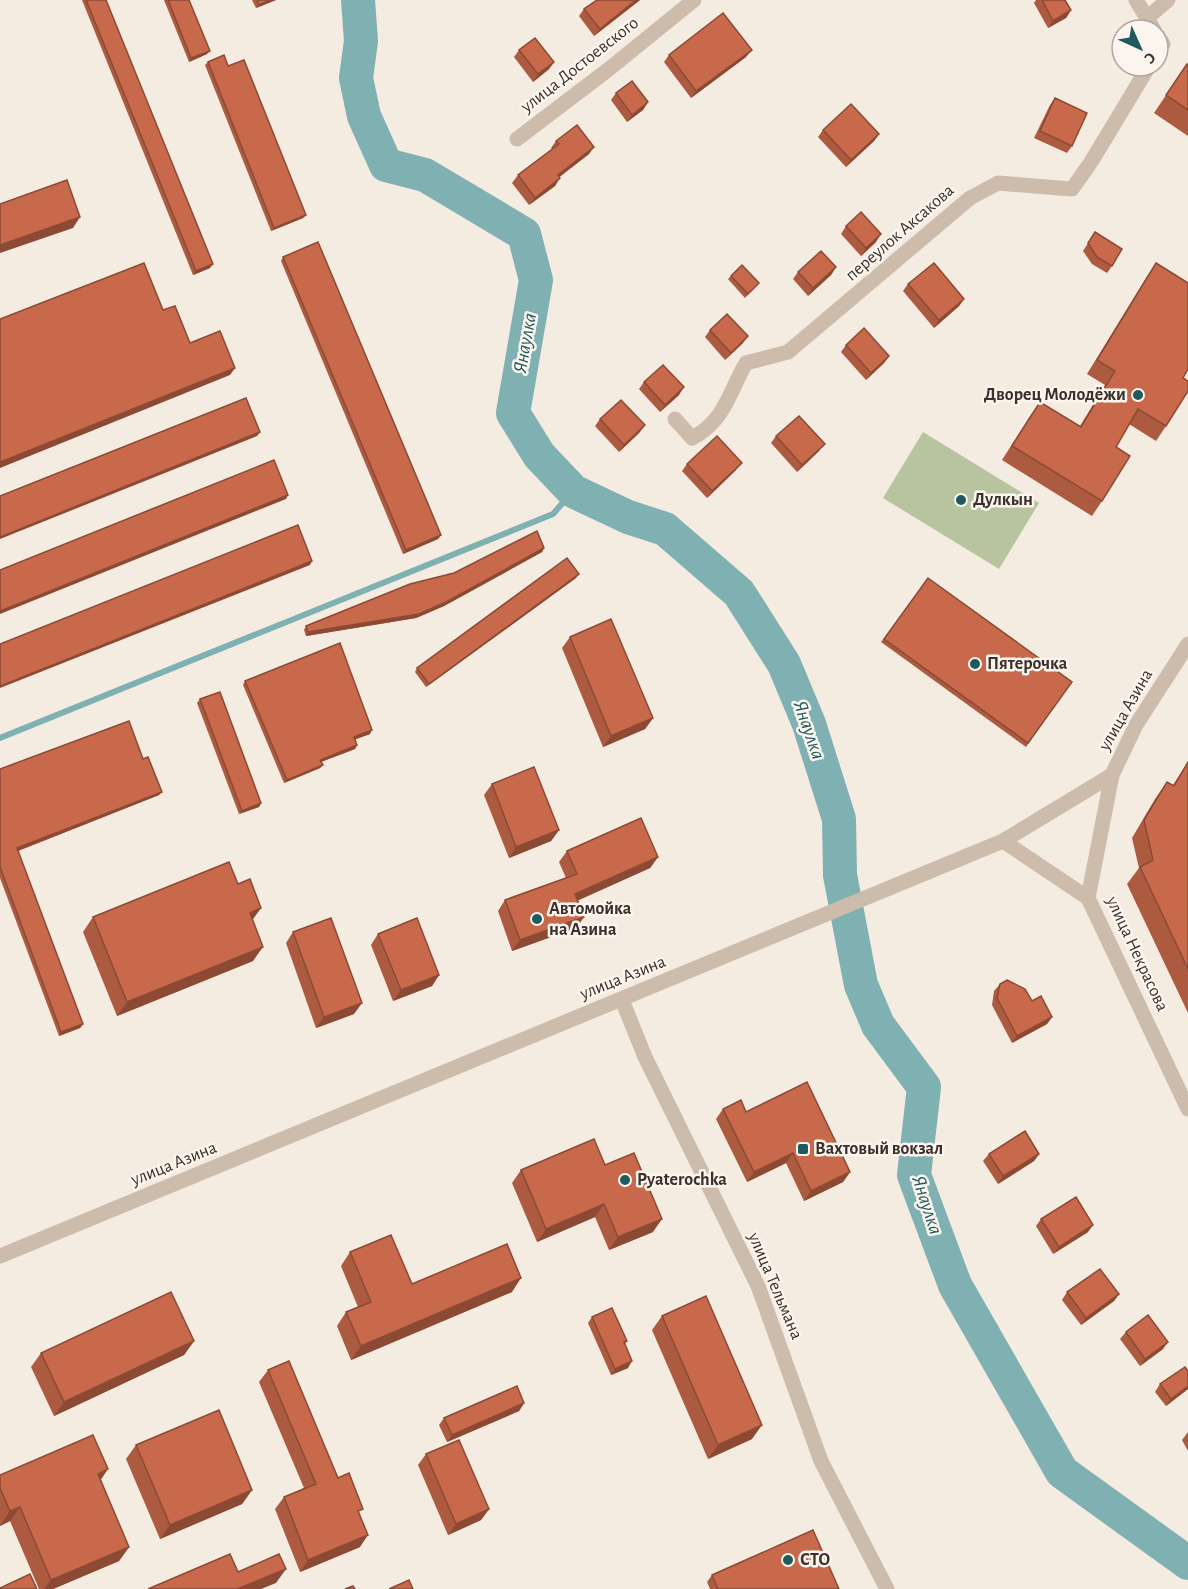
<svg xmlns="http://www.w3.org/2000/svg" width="1188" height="1589" font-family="'Alegreya Sans',sans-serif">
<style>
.green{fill:#b8c4a0}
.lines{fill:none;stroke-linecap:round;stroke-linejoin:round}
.stream{stroke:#7fb0b2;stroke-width:6}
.river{stroke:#7fb0b2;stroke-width:34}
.minor{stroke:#cdbbac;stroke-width:15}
.wall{fill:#ac5a40}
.shaded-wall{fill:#8c4a34}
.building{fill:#c8694b;stroke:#8c4a34;stroke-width:1.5}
.poi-dot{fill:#1f5a5e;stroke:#fbf5ee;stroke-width:2}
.labels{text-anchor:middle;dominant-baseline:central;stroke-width:5;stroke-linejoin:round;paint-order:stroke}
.street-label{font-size:18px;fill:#3b302b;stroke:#fbf5ee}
.poi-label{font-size:18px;font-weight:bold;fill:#3b302b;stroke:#fbf5ee;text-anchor:start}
.water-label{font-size:20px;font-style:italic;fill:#1f5a5e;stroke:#fbf5ee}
</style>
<rect width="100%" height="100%" fill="#f4ebe1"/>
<path class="green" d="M923 432 1039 503 999 569 883 498Z"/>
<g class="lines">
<path class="stream" d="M0 738 553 514 573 491"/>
<path class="river" d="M358 0 361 41 356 78 364 116 386 165 425 175 524 234 536 280 513 413 539 455 573 491 628 517 665 529 739 593 784 664 809 724 839 819 840 875 861 985 878 1025 924 1087 914 1175 955 1285 1062 1472 1188 1563"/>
<g class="minor">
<path d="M1136 0 1147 18"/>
<path d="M1154 30 1147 18 1168 0"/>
<path d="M1158 36 1163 44 1158 51"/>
<path d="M517 139 609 69 694 0"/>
<path d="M675 419 692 438C725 421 729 392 746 363L788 352 970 198 998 183 1072 189 1091 162 1149 66"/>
<path d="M1112 775 1088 898 1188 1109"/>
<path d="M1003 841 1088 898"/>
<path d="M622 1000 645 1057 758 1286 821 1461 887 1589"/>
<path d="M0 1256 1003 841 1112 775 1136 725 1188 644"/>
</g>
</g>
<g class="wall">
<path d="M82 0H106L210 268 193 275Z"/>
<path d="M164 0H189L207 54 189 62Z"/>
<path d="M252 0H276L256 8Z"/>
<path d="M640 0 594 36 579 16 584 9Z"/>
<path d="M1036 0H1065L1071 10 1066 18 1048 28 1034 3Z"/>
<path d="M519 50 554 62 549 69 533 82 514 57Z"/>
<path d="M669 55 746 57 691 98 664 62Z"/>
<path d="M208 62 228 66 306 215 303 218 271 231 205 65Z"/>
<path d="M1187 64 1188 65V136L1154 113Z"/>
<path d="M616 93 648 102 643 110 627 122 611 100Z"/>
<path d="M1055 98 1072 146 1067 153 1034 138 1050 105Z"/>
<path d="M823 130 879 134 874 141 846 167 818 137Z"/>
<path d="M556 141 589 154 559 177 555 186 529 205 512 183 518 175 552 149 551 148Z"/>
<path d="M846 226 876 242 861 256 841 234Z"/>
<path d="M1095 232 1112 266 1107 273 1092 264 1083 251Z"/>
<path d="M283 257 441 535 438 539 403 554 281 261Z"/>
<path d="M1156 263 1183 378 1166 426 1156 441 1129 424 1116 447 1102 501 1092 516 1002 460 1030 416 1040 402 1080 426 1105 385 1087 374 1146 278Z"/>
<path d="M836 267 831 275 808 296 793 279 798 272Z"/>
<path d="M731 276 759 283 745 298 728 279Z"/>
<path d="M908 284 964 299 959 306 934 328 903 291Z"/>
<path d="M710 330 743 343 725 360 705 337Z"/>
<path d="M846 345 889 356 884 363 866 380 841 352Z"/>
<path d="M644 382 679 395 660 412 639 389Z"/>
<path d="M600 419 645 425 639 433 619 452 595 426Z"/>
<path d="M776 436 819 451 797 472 771 443Z"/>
<path d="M687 464 736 470 707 498 682 471Z"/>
<path d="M544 548 542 552 444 606 416 618 306 636 304 630 306 626 454 573Z"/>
<path d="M576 578 426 687 415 672 417 668Z"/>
<path d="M928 578 1072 682 1026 747 881 642Z"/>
<path d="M570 637 653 718 645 729 603 747 562 648Z"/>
<path d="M245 681 370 734 355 739 357 745 355 749 321 762 323 765 320 768 284 783 243 685Z"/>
<path d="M200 699 261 803 259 807 239 814 197 703Z"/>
<path d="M143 759 159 795 18 851 83 1024 80 1028 59 1036 0 878V769Z"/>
<path d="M1188 762V1013L1127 884 1139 868 1132 838 1155 799 1167 782 1173 785Z"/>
<path d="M492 784 559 830 551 841 509 858 484 795Z"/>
<path d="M567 851 658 857 650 868 578 900 584 917 576 928 512 951 498 911 505 900 566 878 559 862Z"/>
<path d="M93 917 253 921V961L117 1016 83 932Z"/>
<path d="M293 932 354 1014 316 1028 286 943Z"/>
<path d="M378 934 439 975 432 986 393 1001 371 945Z"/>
<path d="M1000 984 1032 1001 1052 1017 1047 1024 1012 1043 992 1005 994 991Z"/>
<path d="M723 1109 746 1112 850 1172 843 1182 804 1201 786 1163 747 1182 716 1119Z"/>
<path d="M989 1154H1039L1034 1161 998 1184 983 1161Z"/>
<path d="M605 1165 653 1232 609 1250 595 1217 537 1242 512 1183 521 1170Z"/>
<path d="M1041 1219 1088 1232 1053 1254 1036 1226Z"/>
<path d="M350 1252 412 1284 512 1292 351 1360 337 1326 346 1312 358 1307 341 1266Z"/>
<path d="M1067 1292 1119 1294 1114 1301 1081 1325 1062 1300Z"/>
<path d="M662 1316 752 1439 708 1459 652 1330Z"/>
<path d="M592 1317 627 1341 625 1344 628 1368 611 1375 588 1323Z"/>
<path d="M1126 1332 1163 1349 1140 1366 1120 1339Z"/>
<path d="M194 1341 184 1355 54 1416 31 1367 41 1353Z"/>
<path d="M268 1370 338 1478 360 1514V1547L300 1572 275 1509 284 1497 304 1488 259 1382Z"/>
<path d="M1160 1384 1188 1389 1166 1406 1155 1392Z"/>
<path d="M524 1403 519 1411 447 1442 439 1425 444 1418Z"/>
<path d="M1188 1432V1451L1182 1440Z"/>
<path d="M136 1445 252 1490 242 1504 160 1539 126 1459Z"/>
<path d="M426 1454 489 1509 481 1520 448 1535 418 1465Z"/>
<path d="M0 1475 101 1480 129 1547 119 1561 53 1589H39L10 1521 0 1526Z"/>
<path d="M712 1575 839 1589H710L707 1582Z"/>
</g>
<g class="shaded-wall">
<path d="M270 0H276L256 8 259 5Z"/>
<path d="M636 0H640L594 36 600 29Z"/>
<path d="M1071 10 1066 18 1048 28 1053 21Z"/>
<path d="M752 50 746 57 691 98 696 91Z"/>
<path d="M210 51 207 54 189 62 191 58Z"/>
<path d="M554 62 549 69 533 82 538 74Z"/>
<path d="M648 102 643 110 627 122 632 115Z"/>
<path d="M879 134 874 141 846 167 851 160Z"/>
<path d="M594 147 589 154 553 182 558 175Z"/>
<path d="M560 178 555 186 529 205 535 198Z"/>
<path d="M306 215 303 218 271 231 274 228Z"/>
<path d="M80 217 73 228 0 253V245Z"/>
<path d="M881 234 876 242 861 256 866 248Z"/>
<path d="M213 264 210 268 193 275 196 271Z"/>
<path d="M836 267 831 275 808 296 813 288Z"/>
<path d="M964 299 959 306 934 328 939 320Z"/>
<path d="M748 336 743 343 725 360 731 353Z"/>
<path d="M889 356 884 363 866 380 871 373Z"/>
<path d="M235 368 230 375 0 468V462Z"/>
<path d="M684 387 679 395 660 412 665 405Z"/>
<path d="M645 425 639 433 619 452 624 445Z"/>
<path d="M260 432 257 436 0 539V537Z"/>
<path d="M825 444 819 451 797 472 802 465Z"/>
<path d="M742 463 736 470 707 498 712 491Z"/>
<path d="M288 495 286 499 0 614V611Z"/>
<path d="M441 535 438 539 403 554 406 550Z"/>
<path d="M544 548 542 552 444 606 416 618 306 636 308 632Z"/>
<path d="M312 561 310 565 0 688V686Z"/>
<path d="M579 574 576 578 426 687 429 684Z"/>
<path d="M653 718 645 729 603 747 611 736Z"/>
<path d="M372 730 370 734 351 741 354 737Z"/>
<path d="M357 745 355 749 318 763 320 760Z"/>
<path d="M323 765 320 768 284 783 287 780Z"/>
<path d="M162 792 159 795 15 852 17 848Z"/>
<path d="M261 803 259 807 239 814 242 811Z"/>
<path d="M559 830 551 841 509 858 516 847Z"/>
<path d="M658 857 650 868 568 905 575 894Z"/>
<path d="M261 908 251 922 250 913Z"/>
<path d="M584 917 576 928 512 951 520 940Z"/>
<path d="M263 947 253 961 117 1016 127 1002Z"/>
<path d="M439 975 432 986 393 1001 401 990Z"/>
<path d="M362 1003 354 1014 316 1028 324 1017Z"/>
<path d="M1052 1017 1047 1024 1012 1043 1017 1036Z"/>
<path d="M83 1024 80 1028 59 1036 61 1032Z"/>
<path d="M793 1153 786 1163 747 1182 754 1172Z"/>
<path d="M1039 1154 1034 1161 998 1184 1003 1176Z"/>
<path d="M850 1172 843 1182 804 1201 811 1191Z"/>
<path d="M604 1204 595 1217 537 1242 546 1229Z"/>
<path d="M662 1219 653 1232 609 1250 618 1237Z"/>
<path d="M1093 1225 1088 1232 1053 1254 1059 1247Z"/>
<path d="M521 1278 512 1292 351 1360 361 1346Z"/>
<path d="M1119 1294 1114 1301 1081 1325 1086 1318Z"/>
<path d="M194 1341 184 1355 54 1416 64 1402Z"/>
<path d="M1168 1342 1163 1349 1140 1366 1145 1359Z"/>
<path d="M632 1361 628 1368 611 1375 615 1369Z"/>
<path d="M1188 1386V1389L1166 1406 1171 1399Z"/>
<path d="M524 1403 519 1411 447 1442 452 1435Z"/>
<path d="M762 1425 752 1439 708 1459 718 1445Z"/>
<path d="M108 1469 98 1484V1474Z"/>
<path d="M252 1490 242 1504 160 1539 170 1525Z"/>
<path d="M20 1507 10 1521 0 1526 10 1511Z"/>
<path d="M489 1509 481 1520 448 1535 456 1524Z"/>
<path d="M368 1535 360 1547 300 1572 308 1560Z"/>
<path d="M129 1547 119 1561 53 1589H44L51 1580Z"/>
<path d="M286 1569 276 1583 261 1589H237Z"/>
</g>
<g class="building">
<path d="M86 0H106L213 264 196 271Z"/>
<path d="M168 0H189L210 51 191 58Z"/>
<path d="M257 0H270L259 5Z"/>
<path d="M597 0H636L600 29 584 9Z"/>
<path d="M1042 0H1065L1071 10 1053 21Z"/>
<path d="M723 13 752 50 696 91 669 55Z"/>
<path d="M535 38 554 62 538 74 519 50Z"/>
<path d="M224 55 228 66 244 60 306 215 274 228 208 62Z"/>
<path d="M1187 64 1188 65V110L1166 95Z"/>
<path d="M632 81 648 102 632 115 616 93Z"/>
<path d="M1055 98 1087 113 1072 146 1040 131Z"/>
<path d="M851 104 879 134 851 160 823 130Z"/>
<path d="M577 125 594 147 558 175 560 178 535 198 518 175 559 144 556 141Z"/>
<path d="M67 180 80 217 0 245V204Z"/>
<path d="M861 212 881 234 866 248 846 226Z"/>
<path d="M1095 232 1122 249 1112 266 1097 257 1088 243Z"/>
<path d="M318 242 441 535 406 550 283 257Z"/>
<path d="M821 251 836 267 813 288 798 272Z"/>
<path d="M144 263 163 310 175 306 190 343 220 331 235 368 0 462V319Z"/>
<path d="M934 263 964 299 939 320 908 284Z"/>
<path d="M1156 263 1188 283V369L1183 378 1188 381V391L1166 426 1138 409 1116 447 1130 456 1102 501 1012 446 1040 402 1081 427 1115 371 1097 360Z"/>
<path d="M742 265 759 283 748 294 731 276Z"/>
<path d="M727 314 748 336 731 353 710 330Z"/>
<path d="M864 328 889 356 871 373 846 345Z"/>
<path d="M663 365 684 387 665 405 644 382Z"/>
<path d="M246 398 260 432 0 537V496Z"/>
<path d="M621 400 645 425 624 445 600 419Z"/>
<path d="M799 416 825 444 802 465 776 436Z"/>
<path d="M717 436 742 463 712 491 687 464Z"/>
<path d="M274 460 288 495 0 611V570Z"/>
<path d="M298 525 312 561 0 686V644Z"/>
<path d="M537 531 544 548 446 602 419 614 308 632 306 626 410 584 454 573Z"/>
<path d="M567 558 579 574 429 684 417 668Z"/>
<path d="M928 578 1072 682 1028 743 884 639Z"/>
<path d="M611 619 653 718 611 736 570 637Z"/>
<path d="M340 643 372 730 354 737 357 745 320 760 323 765 287 780 245 681Z"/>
<path d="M220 692 261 803 242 811 200 699Z"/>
<path d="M129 721 143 759 148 757 162 792 17 848 83 1024 61 1032 0 867V769Z"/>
<path d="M1188 762V969L1140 867 1153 860 1144 820 1167 782 1174 786Z"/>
<path d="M534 767 559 830 516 847 492 784Z"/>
<path d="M641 818 658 857 575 894 584 917 520 940 505 900 577 874 567 851Z"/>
<path d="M229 862 238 884 250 879 261 908 250 913 263 947 127 1002 93 917Z"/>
<path d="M331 918 362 1003 324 1017 293 932Z"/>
<path d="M417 918 439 975 401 990 378 934Z"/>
<path d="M1007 980 1025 989 1032 1001 1041 996 1052 1017 1017 1036 997 998 1000 984Z"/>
<path d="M807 1082 850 1172 811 1191 793 1153 754 1172 723 1109 741 1100 746 1112Z"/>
<path d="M1025 1131 1039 1154 1003 1176 989 1154Z"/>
<path d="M594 1139 605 1165 634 1153 662 1219 618 1237 604 1204 546 1229 521 1170Z"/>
<path d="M1076 1197 1093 1225 1059 1247 1041 1219Z"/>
<path d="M391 1235 412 1284 507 1244 521 1278 361 1346 346 1312 371 1302 350 1252Z"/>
<path d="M1100 1269 1119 1294 1086 1318 1067 1292Z"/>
<path d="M171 1292 194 1341 64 1402 41 1353Z"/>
<path d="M706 1296 762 1425 718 1445 662 1316Z"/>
<path d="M612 1308 627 1341 624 1342 632 1361 615 1369 592 1317Z"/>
<path d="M1148 1315 1168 1342 1145 1359 1126 1332Z"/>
<path d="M289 1361 338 1478 349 1473 363 1509 358 1511 368 1535 308 1560 284 1497 316 1484 268 1370Z"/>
<path d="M1185 1367 1188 1371V1386L1171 1399 1160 1384Z"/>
<path d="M517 1386 524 1403 452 1435 444 1418Z"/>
<path d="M219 1410 252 1490 170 1525 136 1445Z"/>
<path d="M93 1435 108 1469 98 1474 129 1547 51 1580 20 1507 10 1511 0 1488V1475Z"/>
<path d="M459 1440 489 1509 456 1524 426 1454Z"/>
<path d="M813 1530 839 1589H718L712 1575Z"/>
<path d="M230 1554 238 1572 279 1554 286 1569 237 1589H148Z"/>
<path d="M30 1574 37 1589H0V1588Z"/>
<path d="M409 1580 413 1589H389Z"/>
<path d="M353 1586 355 1589H345Z"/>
</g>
<g class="poi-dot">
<circle cx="1138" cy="395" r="6"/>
<circle cx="961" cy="500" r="6"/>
<circle cx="975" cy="664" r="6"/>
<circle cx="537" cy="919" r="6"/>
<rect x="797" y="1143" width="12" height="12" rx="3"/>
<circle cx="625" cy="1180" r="6"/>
<circle cx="788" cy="1560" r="6"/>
</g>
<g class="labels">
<g class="street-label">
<text transform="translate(580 65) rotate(-38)">улица Достоевского</text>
<text transform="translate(900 233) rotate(-41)">переулок Аксакова</text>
<text transform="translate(1126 710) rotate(-60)">улица Азина</text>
<text transform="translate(1137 954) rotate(65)">улица Некрасова</text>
<text transform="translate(623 978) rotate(-22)">улица Азина</text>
<text transform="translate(174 1164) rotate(-22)">улица Азина</text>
<text transform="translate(775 1286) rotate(67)">улица Тельмана</text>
</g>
<g class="poi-label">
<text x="1126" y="395" text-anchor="end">Дворец Молодёжи</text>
<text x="973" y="500">Дулкын</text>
<text x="987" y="664">Пятерочка</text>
<text x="549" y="909">Автомойка<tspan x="549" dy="21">на Азина</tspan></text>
<text x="815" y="1149">Вахтовый вокзал</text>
<text x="637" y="1180">Pyaterochka</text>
<text x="800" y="1560">СТО</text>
</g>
<g class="water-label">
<text transform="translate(525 343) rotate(-80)">Янаулка</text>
<text transform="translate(809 730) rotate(71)">Янаулка</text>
<text transform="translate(927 1205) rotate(72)">Янаулка</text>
</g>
</g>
<g transform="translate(1140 48) rotate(135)"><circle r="28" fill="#fbf5ee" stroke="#aea6a0" stroke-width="1.5"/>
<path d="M0-4.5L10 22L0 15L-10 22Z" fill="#1f5a5e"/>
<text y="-9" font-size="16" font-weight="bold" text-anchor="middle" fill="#3b302b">С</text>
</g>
</svg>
